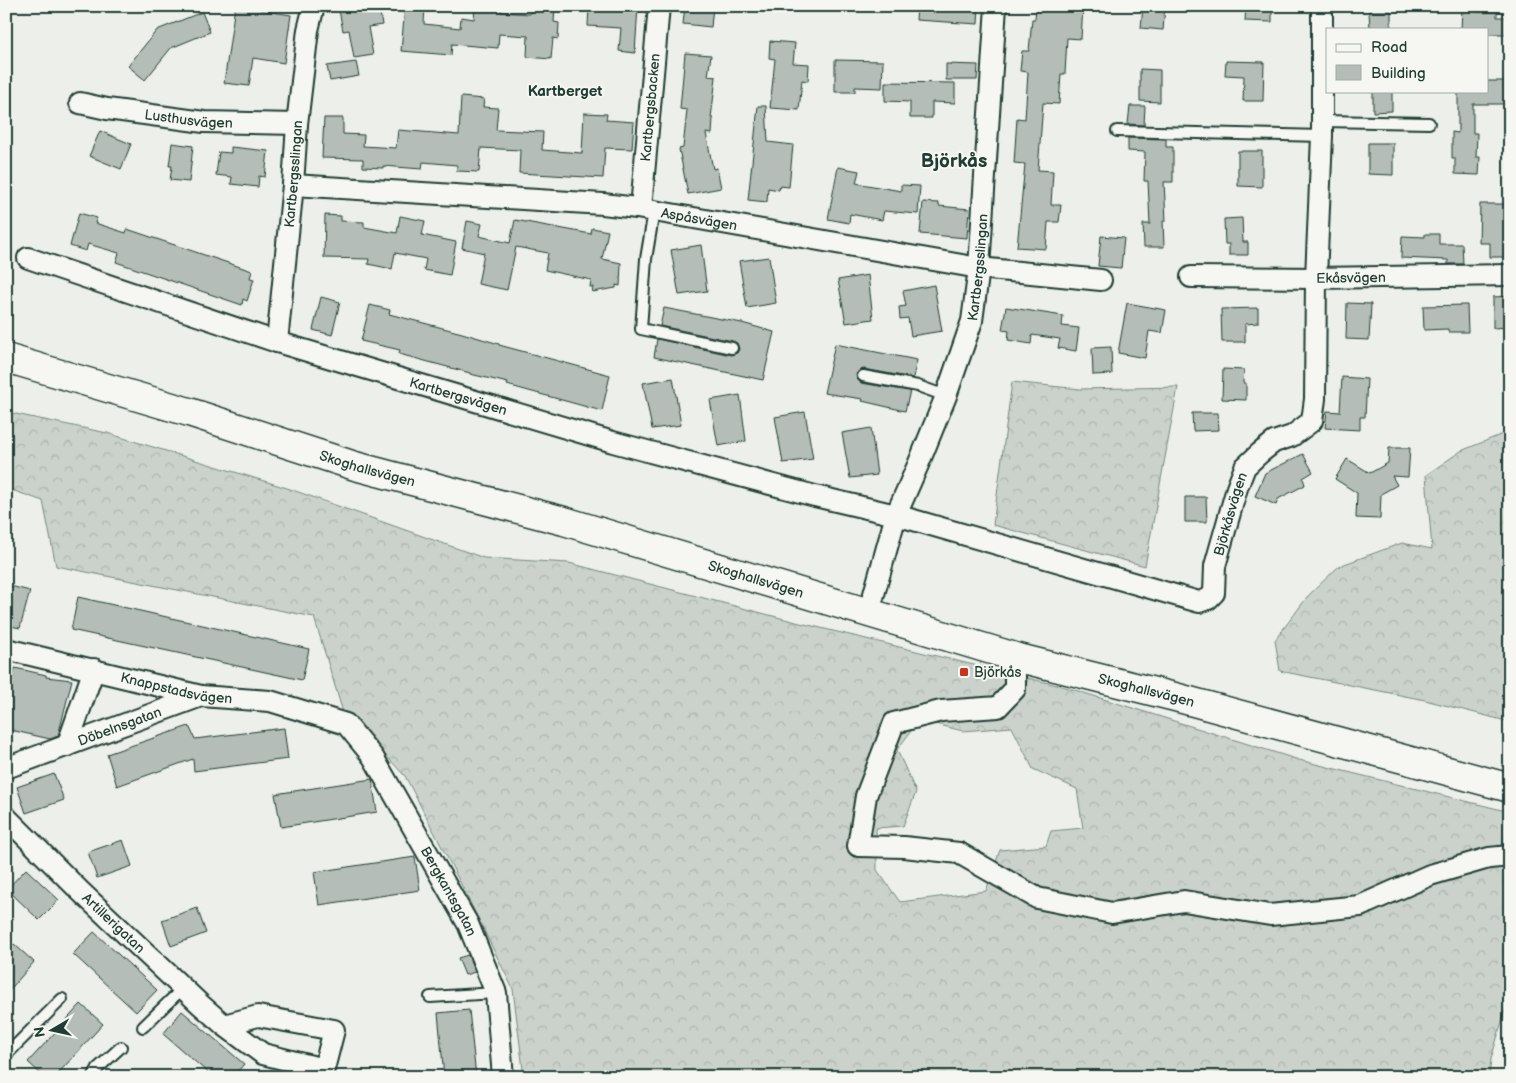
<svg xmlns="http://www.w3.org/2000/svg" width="1516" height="1083" font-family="'Balsamiq Sans',sans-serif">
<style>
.forest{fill:url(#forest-crowns);stroke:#758880;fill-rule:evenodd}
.building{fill:#b4bdb8;stroke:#1f3d34}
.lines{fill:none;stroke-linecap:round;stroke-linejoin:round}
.service-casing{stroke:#1f3d34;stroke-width:14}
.minor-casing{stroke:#1f3d34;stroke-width:24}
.secondary-casing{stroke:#1f3d34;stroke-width:31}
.service{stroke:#f6f6f2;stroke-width:10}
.minor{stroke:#f6f6f2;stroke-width:20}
.secondary{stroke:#f6f6f2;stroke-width:28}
.poi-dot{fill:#c8321e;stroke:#f6f6f2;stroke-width:2}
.labels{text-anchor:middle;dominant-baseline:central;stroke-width:4;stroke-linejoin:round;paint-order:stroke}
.street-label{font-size:14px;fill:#1f3d34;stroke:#f6f6f2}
.poi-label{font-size:14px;fill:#1f3d34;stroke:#f6f6f2;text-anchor:start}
.neighbourhood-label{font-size:15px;font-weight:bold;fill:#1f3d34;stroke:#f6f6f2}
.district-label{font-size:19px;font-weight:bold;fill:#1f3d34;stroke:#f6f6f2}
</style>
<defs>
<pattern id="forest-crowns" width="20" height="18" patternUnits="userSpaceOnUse" patternTransform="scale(1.25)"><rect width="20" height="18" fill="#cbd2cc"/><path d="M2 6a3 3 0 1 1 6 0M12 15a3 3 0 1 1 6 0" fill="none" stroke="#aeb5b0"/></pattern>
</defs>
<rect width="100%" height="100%" fill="#edefea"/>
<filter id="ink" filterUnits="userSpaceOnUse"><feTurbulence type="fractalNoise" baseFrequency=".02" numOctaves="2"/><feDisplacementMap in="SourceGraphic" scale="10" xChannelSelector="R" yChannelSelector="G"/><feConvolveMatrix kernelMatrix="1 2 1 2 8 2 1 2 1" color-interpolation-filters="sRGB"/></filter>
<g filter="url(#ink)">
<g class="forest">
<path d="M1012 382 1080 389 1178 387 1145 566 993 525Z"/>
<path d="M6 412 107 433 287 488 484 558 569 563 800 623 1065 687 1299 760 1510 812V893L1505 949 1510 965V994L1491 1059 1489 1077H524L513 989 461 884 405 776 342 709 314 617 56 566 43 501 6 488ZM919 720 963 731 1012 727 1033 769 1077 789 1083 828 1051 831 1046 846 1000 850 986 891 900 902 877 870 876 828 903 826 916 792 897 750Z"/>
<path d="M1510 431V722L1425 700 1280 671 1275 640 1308 596 1339 566 1402 543 1432 549 1426 475 1461 451Z"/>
</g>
<g class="building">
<path d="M235 6 261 8 260 10 291 15 284 63 253 58 249 86 224 83Z"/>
<path d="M360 6H379L382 25 368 27 373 55 354 58 349 30 343 31 339 10Z"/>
<path d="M405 6H425L424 24 460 28 461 17 474 19 475 6H502L501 12 530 14 531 6H555L554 22 559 23 558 39 553 38 551 59 527 57 528 36 499 34 498 48 452 44 451 55 401 51Z"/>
<path d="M589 6H638L635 53 619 51 621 28 588 26Z"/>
<path d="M685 6H713L711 27 683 24Z"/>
<path d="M917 6H979L978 24 916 20Z"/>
<path d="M1036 6H1083L1081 39 1067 38 1065 74H1061L1059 104 1043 103 1038 170 1053 171 1051 205H1061L1059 222H1048L1046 249 1017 247 1025 164 1014 163 1017 118 1025 119 1028 72 1020 71 1022 51H1029L1032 19H1035Z"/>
<path d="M1143 6H1165L1163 30 1141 28Z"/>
<path d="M1246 6H1272V22L1245 21Z"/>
<path d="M1462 9H1475V12H1497V17H1507V34H1487V29H1461Z"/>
<path d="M1369 11H1391V29H1370Z"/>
<path d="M202 12 210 32 171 48 145 80 128 66 157 30Z"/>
<path d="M770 41 795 43 793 63 809 64 808 81 802 80 799 110 770 108 775 59 769 58Z"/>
<path d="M685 53 711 55 708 76 716 77 711 118H713L712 134 706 133 713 169 717 168 721 188 688 194 679 149 683 148 687 110 680 109Z"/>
<path d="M835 60 883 61 882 88 855 87V92H835Z"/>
<path d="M1226 61 1264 62 1263 101H1243L1244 76 1225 75Z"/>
<path d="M356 62 359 76 330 81 327 66Z"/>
<path d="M946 64 978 65 977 80H946Z"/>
<path d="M1140 69 1160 70V102L1140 101Z"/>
<path d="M1487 81H1507V104H1473V133H1477L1476 157H1480L1479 175 1455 174V158H1452V132L1458 133V91H1487Z"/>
<path d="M885 82 955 83V103L932 102V118H910V102L885 101Z"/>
<path d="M1373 91H1392V111L1373 112Z"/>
<path d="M461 97 484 99 483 107 498 108 496 130 543 132 542 150 582 153 584 113 607 114 606 120 634 122 632 149 605 148 603 178 519 173 520 150 481 148 479 172 457 171V165L423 162 422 169 383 166V168L363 167V159L322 158 324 118H343V134L364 135 363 146 396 148 398 130 459 135Z"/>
<path d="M758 106H766L768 142 793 145 789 187 780 186 779 190 768 188 767 202 748 200Z"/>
<path d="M1130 106H1145L1144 125 1128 124Z"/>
<path d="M100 131 131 144 121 169 89 156Z"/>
<path d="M1128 138 1166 139V147H1173V182H1164L1166 221H1163L1164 247H1144L1143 224H1150L1148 181H1144L1145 152 1128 151Z"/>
<path d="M172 143 193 146 189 182 170 180 172 166H169Z"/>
<path d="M1368 143H1393V175L1368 174Z"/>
<path d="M231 147 268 151 265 177 259 176 258 187 231 184 232 177 216 175 219 152 231 153Z"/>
<path d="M1238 151H1262V187L1238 186Z"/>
<path d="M838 167 859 171 856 183 901 191V185L920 186 918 214 884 211 882 220 850 214 849 223 828 219Z"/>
<path d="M923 202 939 203V206L969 209 967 238 920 234Z"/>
<path d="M1480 204H1509L1510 257H1490V243H1479Z"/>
<path d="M79 213 97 218 95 223 126 233 127 229 252 271 250 278 254 279 247 301 243 299 242 305 116 262 119 253 88 244 86 251 70 246Z"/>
<path d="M325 215 341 216V221L364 222V227L397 233 400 216 425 221 422 235 456 242 450 275 424 270 426 259 395 253 392 269 368 264 369 259 324 258Z"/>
<path d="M1242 218 1243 242H1248V255H1229V244H1225L1224 219Z"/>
<path d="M515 220 591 234 592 228 608 231 602 259 621 263 620 286 616 285V288L592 292 593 287H590L591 280 545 270 548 253 516 247 507 290 478 284 484 253 462 248 467 221 482 224 479 236 510 243Z"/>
<path d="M1425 234H1439V244H1462L1463 264H1448V260L1401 258 1402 236 1425 237Z"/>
<path d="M1101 236 1124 238 1121 268 1098 266Z"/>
<path d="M701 245 707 291 679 295 671 250Z"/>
<path d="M769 257 776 303 747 308 739 261Z"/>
<path d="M868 275 873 319 846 323 838 280Z"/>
<path d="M934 285 942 331 911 336 908 318 900 319 899 307 906 306 903 291Z"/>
<path d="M1510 296V327L1493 328V297Z"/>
<path d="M321 297 340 302 332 335 313 330Z"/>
<path d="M1127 303 1166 310 1162 333 1149 331 1145 358 1118 353Z"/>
<path d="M1347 303 1371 304 1369 340 1346 339Z"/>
<path d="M370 305 390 310 389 314 462 333 499 344V345L610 375 602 411 507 385 508 383 470 374V373L399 354 400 350 361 341Z"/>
<path d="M1467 305 1468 332H1448V329L1424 330 1423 306Z"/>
<path d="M1006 307 1063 316 1062 326 1079 328 1076 351 1058 348 1060 339 1032 335 1031 344 1008 340 1009 331 1002 330Z"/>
<path d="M664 308 742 323 774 332 763 380 654 357 657 339 731 355 737 353 739 349 737 343 733 341 660 326Z"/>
<path d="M1258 308V323L1245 324V342H1222L1221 309Z"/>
<path d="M835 344 917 360 913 378 864 369 860 370 856 374 857 379 861 383 910 391 905 411 862 401 863 399 824 393Z"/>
<path d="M1111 347 1112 374 1093 375 1092 348Z"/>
<path d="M1223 369 1244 370 1243 383H1246V400L1222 399Z"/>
<path d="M1342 377 1367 379 1365 417H1360V430L1325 428 1327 411 1340 412Z"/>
<path d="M673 378 681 425 652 429 643 383Z"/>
<path d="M740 395 746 441 718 446 710 400Z"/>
<path d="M805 412 813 459 783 463 775 417Z"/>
<path d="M1192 413H1218L1219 430 1193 431Z"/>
<path d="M871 428 877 475 850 478 842 433Z"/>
<path d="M1389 448H1410L1408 477 1392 476 1397 485 1381 494 1380 519 1356 518 1357 493 1335 479 1347 459 1370 473 1388 463Z"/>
<path d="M1303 454 1313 472 1303 478 1305 485 1278 499 1276 505 1255 496 1265 473Z"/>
<path d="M1185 497H1206L1207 522H1185Z"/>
<path d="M6 585 30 591 20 628 6 625Z"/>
<path d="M78 597 309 649 302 680 71 630Z"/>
<path d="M15 668 46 675V677L72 680 58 736 50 739 6 729V704Z"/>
<path d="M189 726 195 739 284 728 288 759 194 771 193 759 117 786 107 754Z"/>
<path d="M54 774 64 800 26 813 17 787Z"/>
<path d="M372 779 377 812 281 827 275 794Z"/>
<path d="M123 840 132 866 97 878 88 852Z"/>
<path d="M415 857 420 890 319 905 314 872Z"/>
<path d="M26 869 59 900 39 920 7 889Z"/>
<path d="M197 908 206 933 171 946 162 920Z"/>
<path d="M94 932 157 990 136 1012 73 954Z"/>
<path d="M14 944 34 962 6 994V952Z"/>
<path d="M468 955 475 972 465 975 458 958Z"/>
<path d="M81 1004 103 1024 55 1077H44L28 1062Z"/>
<path d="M469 1010 476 1077H444L438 1013Z"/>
<path d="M182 1011 244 1064 233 1077H213L163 1034Z"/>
</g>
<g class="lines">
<defs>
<g id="service">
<path d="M1322 121 1429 123"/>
<path d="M1117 131 1322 136"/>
<path d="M654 211 646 259 641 329 732 348"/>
<path d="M863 376 918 386 946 396"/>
<path d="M430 997 496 993"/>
<path d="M143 1027 183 988"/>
<path d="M6 1055 62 999"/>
<path d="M93 1077 98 1068 121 1047"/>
</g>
<g id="minor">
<path id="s1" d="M80 103 107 109 204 122 297 124"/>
<path id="s2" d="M293 185 603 204 637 208 979 268 1101 280"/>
<path id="s3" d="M641 208 659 6"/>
<path id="s4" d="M28 258 277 342 613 442 815 496 896 515 918 465 946 396 972 321 979 268 996 6"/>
<path id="s5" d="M1191 277 1316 278 1510 275"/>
<path id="s6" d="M277 342 293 185 297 124 308 30 314 6"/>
<path id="s7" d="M869 612 896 515 1199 602 1208 599 1214 593 1215 566 1237 488 1245 467 1260 453 1274 442 1292 436 1312 421 1315 399 1316 278 1322 136V6"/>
<path id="s8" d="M6 649 201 696 270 701 346 724 373 757 468 924 496 993 503 1077"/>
<path d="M1015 657V689L998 707 941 711 894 723 866 796 858 846 904 847 959 853 1037 898 1112 913 1184 901 1270 915 1360 906 1430 875 1489 858 1510 856"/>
<path d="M67 746 94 669"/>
<path id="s9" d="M6 768 201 696"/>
<path id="s10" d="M6 817 80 891 201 1005 224 1025 263 1054 324 1069 334 1030 258 1016 224 1025"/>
</g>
<g id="secondary">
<path id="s11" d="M6 358 189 412 355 466 564 521 1015 657 1175 697 1510 788"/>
</g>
</defs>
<use href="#service" class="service-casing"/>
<use href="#minor" class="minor-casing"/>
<use href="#secondary" class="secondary-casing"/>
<use href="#service" class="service"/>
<use href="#minor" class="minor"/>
<use href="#secondary" class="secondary"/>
</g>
</g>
<rect class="poi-dot" x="959" y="667" width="10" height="10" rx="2.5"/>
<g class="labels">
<g class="street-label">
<text stroke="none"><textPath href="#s3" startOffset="101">Kartbergsbacken</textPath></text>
<text stroke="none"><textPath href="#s1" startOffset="110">Lusthusvägen</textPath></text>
<text stroke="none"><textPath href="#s6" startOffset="169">Kartbergsslingan</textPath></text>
<text stroke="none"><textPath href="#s2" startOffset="408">Aspåsvägen</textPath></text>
<text stroke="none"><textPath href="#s4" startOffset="1168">Kartbergsslingan</textPath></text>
<text stroke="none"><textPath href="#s5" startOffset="160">Ekåsvägen</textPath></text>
<text stroke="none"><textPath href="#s4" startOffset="452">Kartbergsvägen</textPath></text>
<text stroke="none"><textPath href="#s11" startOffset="378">Skoghallsvägen</textPath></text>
<text stroke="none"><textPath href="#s7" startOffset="515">Björkåsvägen</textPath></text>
<text stroke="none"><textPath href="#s11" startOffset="782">Skoghallsvägen</textPath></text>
<text stroke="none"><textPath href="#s8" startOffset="175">Knappstadsvägen</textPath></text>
<text stroke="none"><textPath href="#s11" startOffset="1188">Skoghallsvägen</textPath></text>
<text stroke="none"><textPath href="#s9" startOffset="121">Döbelnsgatan</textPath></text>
<text stroke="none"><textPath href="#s8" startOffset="546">Bergkantsgatan</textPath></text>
<text stroke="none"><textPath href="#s10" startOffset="151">Artillerigatan</textPath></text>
</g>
<g class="poi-label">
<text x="974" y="672">Björkås</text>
</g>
<g class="neighbourhood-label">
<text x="565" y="91">Kartberget</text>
</g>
<g class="district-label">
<text x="954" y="161">Björkås</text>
</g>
</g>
<rect width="1516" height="1083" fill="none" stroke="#f6f6f2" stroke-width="25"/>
<rect x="12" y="12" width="1491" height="1058" fill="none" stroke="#1f3d34" stroke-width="2" filter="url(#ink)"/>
<rect x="1326" y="28" width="162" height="65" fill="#f6f6f2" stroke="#a0aca6"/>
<rect x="1336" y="44" width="25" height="8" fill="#f6f6f2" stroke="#a0aca6"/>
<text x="1371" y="52" font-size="15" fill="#1f3d34">Road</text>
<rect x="1336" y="65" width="25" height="15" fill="#b4bdb8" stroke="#a0aca6"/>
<text x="1371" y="78" font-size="15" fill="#1f3d34">Building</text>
<g transform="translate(52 1030) rotate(261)" stroke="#f6f6f2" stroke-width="4" paint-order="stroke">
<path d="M0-4L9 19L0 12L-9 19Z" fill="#1f3d34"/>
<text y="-8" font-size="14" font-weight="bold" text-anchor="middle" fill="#1f3d34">N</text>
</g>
</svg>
